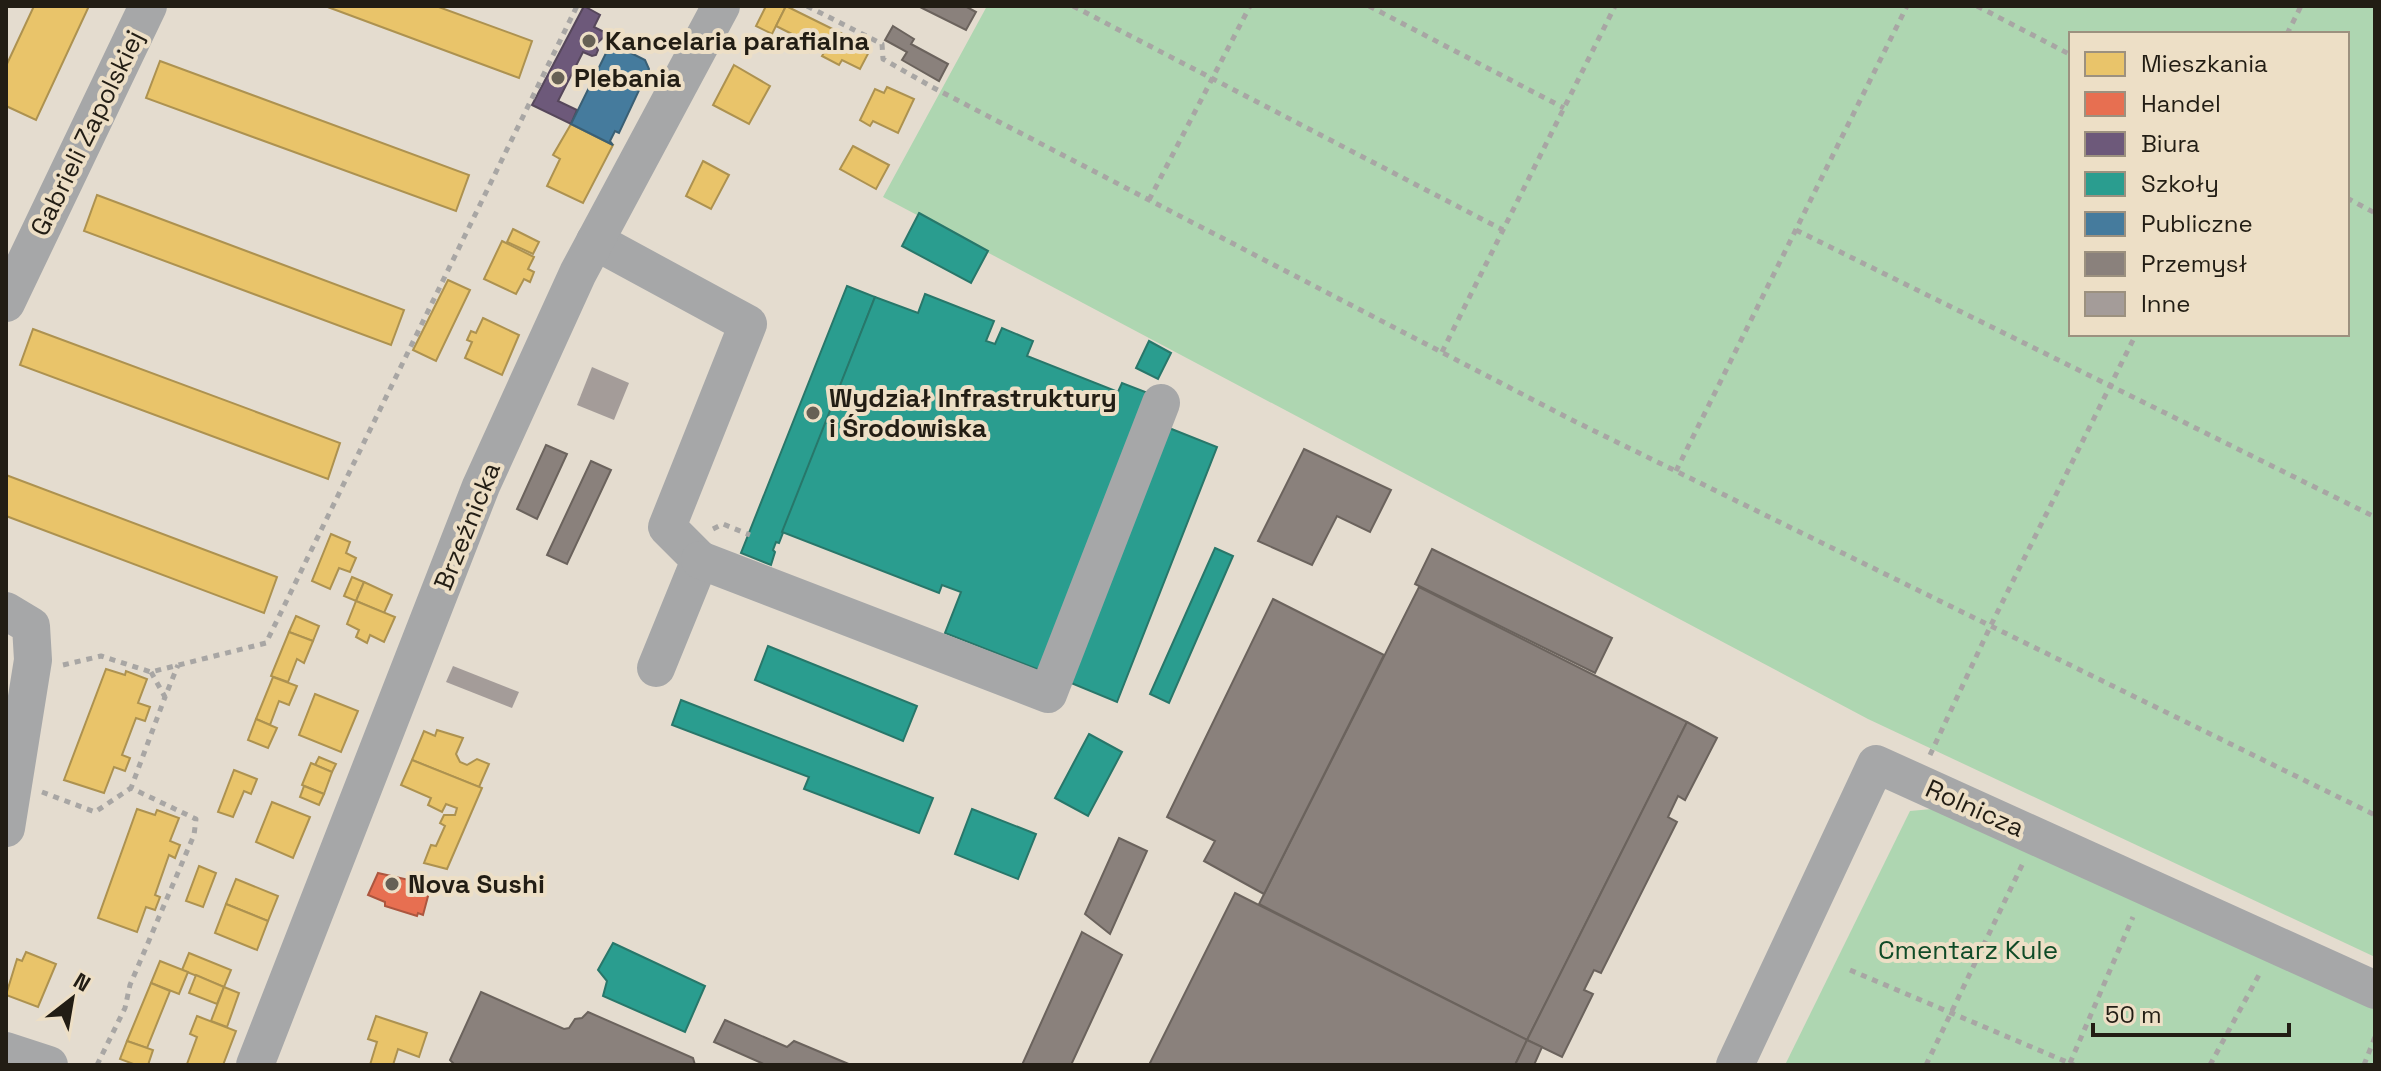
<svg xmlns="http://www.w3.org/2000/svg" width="2381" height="1071" font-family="'Space Grotesk',sans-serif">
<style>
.green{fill:#aed6b1;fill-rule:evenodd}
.homes{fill:#e9c46a;stroke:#ad9250;stroke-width:2}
.shops{fill:#e76f51;stroke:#ac563f;stroke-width:2}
.offices{fill:#6d597a;stroke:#56475b;stroke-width:2}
.schools{fill:#2a9d8f;stroke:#28776a;stroke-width:2}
.public{fill:#457b9d;stroke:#3a5f74;stroke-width:2}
.industry{fill:#8a817c;stroke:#6b635d;stroke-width:2}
.building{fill:#a49c99}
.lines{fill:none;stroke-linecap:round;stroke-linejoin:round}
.path{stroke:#a8a6a4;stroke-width:5;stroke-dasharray:6 6;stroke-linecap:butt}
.minor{stroke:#a6a7a8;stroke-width:38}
.poi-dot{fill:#666055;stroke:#eddfc6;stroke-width:3}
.labels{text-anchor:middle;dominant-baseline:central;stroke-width:8;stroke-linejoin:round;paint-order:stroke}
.poi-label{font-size:26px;font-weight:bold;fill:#221d14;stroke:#eddfc6;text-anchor:start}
.street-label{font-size:26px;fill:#221d14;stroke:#eddfc6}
.park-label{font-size:26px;fill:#0f4b27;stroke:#eddfc6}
</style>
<rect width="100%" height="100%" fill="#e4dccf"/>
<g class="green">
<path d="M987 6H2375V957L1868 719 883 197ZM2071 34H2347V334H2071Z"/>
<path d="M1932 809 2375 1006V1065H1785L1910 811Z"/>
</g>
<g class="homes">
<path d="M34 6H89L36 120 6 106V66Z"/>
<path d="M325 6H436L532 41 519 78Z"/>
<path d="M766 6H786L772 34 756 26Z"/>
<path d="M786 6 871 48 860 69 842 60 839 65 822 56 825 51 813 45 809 52 798 46 802 39 776 26Z"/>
<path d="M160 61 469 175 456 211 146 98Z"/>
<path d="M734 65 770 86 749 124 713 105Z"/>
<path d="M887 87 914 99 898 133 873 121 870 126 860 120 875 89 884 93Z"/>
<path d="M571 124 613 145 583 203 547 186 560 159 553 155Z"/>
<path d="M853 146 889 165 876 189 840 169Z"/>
<path d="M703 161 729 175 711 209 686 196Z"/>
<path d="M97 195 404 310 391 345 84 231Z"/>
<path d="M513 229 539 242 533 254 507 242Z"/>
<path d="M502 241 534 257 528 269 534 272 530 282 524 279 516 294 484 279Z"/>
<path d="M448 280 470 290 436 361 413 350Z"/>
<path d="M483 318 519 335 502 375 465 358 472 342 467 340 471 331 476 333Z"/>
<path d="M33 329 340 443 328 479 20 365Z"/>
<path d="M6 475 277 577 264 613 6 516Z"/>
<path d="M331 534 350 542 346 553 356 558 350 572 339 568 330 589 312 581Z"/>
<path d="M352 577 364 582 356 601 344 596Z"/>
<path d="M364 582 392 595 384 613 356 601Z"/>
<path d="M356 601 395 617 384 642 370 635 367 643 356 637 359 630 347 624Z"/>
<path d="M296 616 319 626 313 641 289 632Z"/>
<path d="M289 632 313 641 304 663 297 659 288 682 271 676Z"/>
<path d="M106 669 125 675 126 671 147 679 138 703 150 707 145 721 136 718 122 755 130 758 125 771 114 767 104 793 64 780Z"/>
<path d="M273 677 297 686 289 705 279 701 270 725 256 719Z"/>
<path d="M315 694 358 711 341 752 299 735Z"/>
<path d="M256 719 277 728 268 748 248 740Z"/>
<path d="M437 730 463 738 456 754 460 762 467 765 477 759 489 764 479 787 412 760 424 731 435 736Z"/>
<path d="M319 757 336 764 332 772 315 765Z"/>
<path d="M412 760 482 788 447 869 424 863 431 845 436 846 445 826 440 823 444 815H455L457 808 446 804 442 812 428 805 431 798 401 785Z"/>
<path d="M311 763 332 772 324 794 302 785Z"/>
<path d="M234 770 257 779 251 794 244 791 233 817 218 812Z"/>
<path d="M304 786 324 794 319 805 300 797Z"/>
<path d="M272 802 310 817 293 858 256 842Z"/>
<path d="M137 809 155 815 157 810 179 818 170 841 180 845 175 858 169 855 155 895 160 897 155 910 146 907 137 932 98 918Z"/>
<path d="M199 866 216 873 203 907 186 901Z"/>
<path d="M236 879 278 896 268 921 226 904Z"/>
<path d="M226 904 268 921 257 950 215 933Z"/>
<path d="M26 952 56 964 38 1007 6 995 17 959 22 961Z"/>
<path d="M189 953 231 970 224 987 182 970Z"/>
<path d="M160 961 188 972 179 994 151 983Z"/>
<path d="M196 975 224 987 217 1004 189 993Z"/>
<path d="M151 983 170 991 147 1048 127 1041Z"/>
<path d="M224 987 239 993 227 1027 211 1021Z"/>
<path d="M197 1016 236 1031 223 1065 187 1064 197 1037 190 1034Z"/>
<path d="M376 1016 427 1033 419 1057 398 1049 393 1065H370L377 1042 368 1039Z"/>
<path d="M127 1041 153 1050 148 1065H136L120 1059Z"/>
</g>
<path class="shops" d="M378 873 431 885 423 915 418 913 417 916 385 906V902L368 895Z"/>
<path class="offices" d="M584 6 600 15 594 27 604 32 605 36 595 45 598 50 596 55 592 56 583 52 558 101 577 110 571 124 532 105Z"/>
<g class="schools">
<path d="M919 213 988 251 971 283 902 246Z"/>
<path d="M847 286 875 297 779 543 776 542 773 550 775 552 771 565 741 553Z"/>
<path d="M925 294 994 321 986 341 995 344 1002 328 1033 341 1027 356 1118 392 1122 383 1148 393 1042 671 945 633 961 592 942 585 939 593 782 532 875 297 918 313Z"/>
<path d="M1149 341 1171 353 1158 379 1136 368Z"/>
<path d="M1169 428 1217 447 1117 702 1071 683Z"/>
<path d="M1215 548 1233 556 1169 703 1150 694Z"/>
<path d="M768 646 917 706 903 741 755 680Z"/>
<path d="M681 700 933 798 919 833 804 789 809 777 672 725Z"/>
<path d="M1089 734 1122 752 1088 816 1055 798Z"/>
<path d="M972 809 1036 834 1018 879 955 854Z"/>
<path d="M613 943 705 986 685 1032 603 996 607 981 598 970Z"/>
</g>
<path class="public" d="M619 47 645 60 649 69 619 133 615 131 610 141 613 145 571 124 607 51Z"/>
<g class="industry">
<path d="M918 6H965L976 12 966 30Z"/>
<path d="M893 26 914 39 911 44 948 64 939 81 902 60 907 52 885 40Z"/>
<path d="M546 445 567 454 537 519 517 509Z"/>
<path d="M1304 449 1391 490 1370 532 1337 516 1312 565 1258 541Z"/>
<path d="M591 461 611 470 567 564 547 555Z"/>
<path d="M1432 549 1612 638 1595 673 1415 584Z"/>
<path d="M1419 587 1687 722 1527 1040 1259 904Z"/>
<path d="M1273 599 1384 655 1264 894 1204 861 1215 841 1167 817Z"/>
<path d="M1687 722 1717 738 1685 800 1678 796 1668 817 1677 822 1601 973 1594 970 1584 990 1593 994 1562 1057 1527 1040Z"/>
<path d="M1119 838 1147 851 1110 934 1085 914Z"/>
<path d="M1235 893 1527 1040 1515 1065H1149Z"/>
<path d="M1082 932 1122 955 1071 1065H1022Z"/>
<path d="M481 992 564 1029 569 1028 575 1019 582 1018 588 1012 693 1058 695 1065H455L450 1060Z"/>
<path d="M725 1020 787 1047 794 1041 851 1065H766L714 1042Z"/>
<path d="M1527 1040 1542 1047 1534 1065H1515Z"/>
</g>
<g class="building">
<path d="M592 367 629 383 614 420 577 405Z"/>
<path d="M453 666 519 692 512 708 446 682Z"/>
</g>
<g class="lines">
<g class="path">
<path d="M807 6 882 44 883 59 932 87 1570 419 2375 815"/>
<path d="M1073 6 1503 230"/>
<path d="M1369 6 1564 108"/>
<path d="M1977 6 2071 55"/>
<path d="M2287 34 2301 6"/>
<path d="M2347 198 2375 213"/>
<path d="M1149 200 1250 6"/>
<path d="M1796 230 2375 517"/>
<path d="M1442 352 1615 6"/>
<path d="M1676 471 1907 6"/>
<path d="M713 529 723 524 750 535"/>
<path d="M63 665 101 656 151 672 266 643 577 6"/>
<path d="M151 672 165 697 178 665"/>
<path d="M1930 755 1991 625 2136 334"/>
<path d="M42 792 95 812 131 788"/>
<path d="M1850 970 2074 1065"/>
<path d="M2070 1063 2133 917"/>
<path d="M97 1065 125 1008 130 985 194 835 196 819 131 788 165 697"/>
<path d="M1926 1065 2024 861"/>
<path d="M2210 1065 2260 973"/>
<path d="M2364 1065 2375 1037"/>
</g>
<g class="minor">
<path d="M595 241 748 324 667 527 700 560 656 668"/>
<path d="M6 303 148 6"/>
<path d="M700 560 1048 694 1161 403"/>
<path d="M6 611 31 626 33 660 6 828"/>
<path d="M6 1051 49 1065"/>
<path d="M255 1065 481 486 578 273 721 6"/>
<path d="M1735 1065 1876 764 2375 990"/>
</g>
</g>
<g class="poi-dot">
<circle cx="589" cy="41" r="8"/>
<circle cx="558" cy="78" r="8"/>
<circle cx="813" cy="413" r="8"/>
<circle cx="392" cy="884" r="8"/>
</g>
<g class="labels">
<g class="poi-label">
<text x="605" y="41">Kancelaria parafialna</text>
<text x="574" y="78">Plebania</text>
<text x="829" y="398">Wydział Infrastruktury<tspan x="829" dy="30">i Środowiska</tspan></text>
<text x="408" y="884">Nova Sushi</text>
</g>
<g class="street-label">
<text transform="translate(87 133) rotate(-64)">Gabrieli Zapolskiej</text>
<text transform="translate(467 526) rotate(-68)">Brzeźnicka</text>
<text transform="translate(1975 808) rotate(24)">Rolnicza</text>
</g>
<g class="park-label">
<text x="1968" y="950">Cmentarz Kule</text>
</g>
</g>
<rect width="2381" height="1071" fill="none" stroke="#221d14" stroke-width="16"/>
<rect x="2069" y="32" width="280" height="304" fill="#eddfc6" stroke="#9c917f" stroke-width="2"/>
<rect x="2085" y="52" width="40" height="24" fill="#e9c46a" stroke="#9c917f" stroke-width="2"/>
<text x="2141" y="72" font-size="24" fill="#221d14">Mieszkania</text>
<rect x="2085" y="92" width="40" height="24" fill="#e76f51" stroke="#9c917f" stroke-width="2"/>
<text x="2141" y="112" font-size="24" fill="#221d14">Handel</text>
<rect x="2085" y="132" width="40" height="24" fill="#6d597a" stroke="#9c917f" stroke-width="2"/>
<text x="2141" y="152" font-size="24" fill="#221d14">Biura</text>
<rect x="2085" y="172" width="40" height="24" fill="#2a9d8f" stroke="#9c917f" stroke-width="2"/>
<text x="2141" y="192" font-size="24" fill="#221d14">Szkoły</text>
<rect x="2085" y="212" width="40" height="24" fill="#457b9d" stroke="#9c917f" stroke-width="2"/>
<text x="2141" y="232" font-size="24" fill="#221d14">Publiczne</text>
<rect x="2085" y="252" width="40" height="24" fill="#8a817c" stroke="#9c917f" stroke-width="2"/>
<text x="2141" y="272" font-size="24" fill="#221d14">Przemysł</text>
<rect x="2085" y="292" width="40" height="24" fill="#a49c99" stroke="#9c917f" stroke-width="2"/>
<text x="2141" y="312" font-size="24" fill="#221d14">Inne</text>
<g transform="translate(72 999) rotate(31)" stroke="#eddfc6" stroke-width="6" paint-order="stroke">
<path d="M0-6L14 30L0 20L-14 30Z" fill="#221d14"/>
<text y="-12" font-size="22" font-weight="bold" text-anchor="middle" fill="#221d14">N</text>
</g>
<path d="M2093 1023v12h196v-12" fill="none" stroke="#221d14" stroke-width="4"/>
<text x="2105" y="1023" font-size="24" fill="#221d14" stroke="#eddfc6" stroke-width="6" paint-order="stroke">50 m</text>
</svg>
